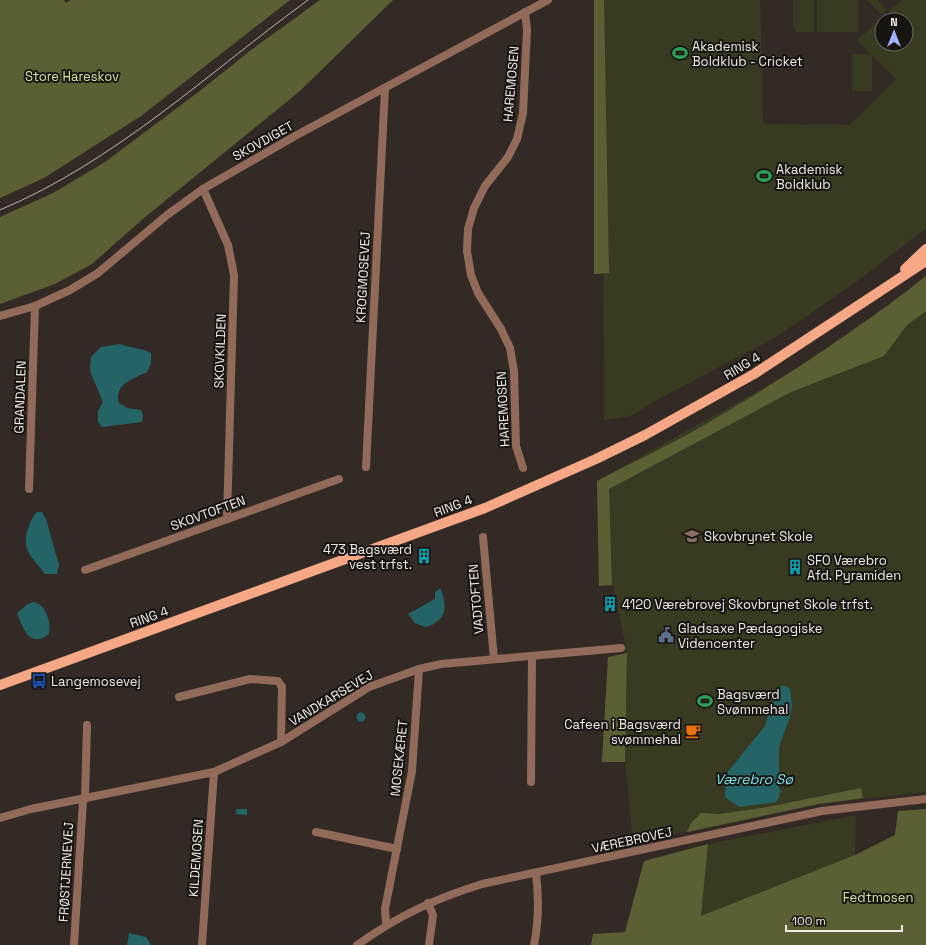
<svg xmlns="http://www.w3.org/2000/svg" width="926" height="945" font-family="'Space Grotesk',sans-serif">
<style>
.green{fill:#383a21;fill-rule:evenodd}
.forest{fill:#5b5f33}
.water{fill:#246467}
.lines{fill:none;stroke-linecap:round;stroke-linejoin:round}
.minor{stroke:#916a5a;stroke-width:8}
.major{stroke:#f6a785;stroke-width:10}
.tram{stroke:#bcb6b2;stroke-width:1}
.labels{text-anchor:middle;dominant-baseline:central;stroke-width:4;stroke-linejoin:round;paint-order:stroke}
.poi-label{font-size:13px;fill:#f0ebe7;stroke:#181412;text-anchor:start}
.park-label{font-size:13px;fill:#dae299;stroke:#181412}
.street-label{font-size:13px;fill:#f0ebe7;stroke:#181412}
.water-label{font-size:14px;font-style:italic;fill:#7de2e5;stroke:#181412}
</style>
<rect width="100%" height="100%" fill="#332a25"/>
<g class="green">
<path d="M602 0H760L763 124 850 125 896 79 872 55V91H852V54H871L857 40 902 0H926V228L863 277 778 336 653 402 631 416 604 420ZM882 20H906V44H882Z"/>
<path d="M793 0H814V32H796L793 26Z"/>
<rect x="817" y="0" width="41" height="32"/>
<path d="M867 0H878L887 10 882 15Z"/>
<path d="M926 276V792L819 804 687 832 633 841 625 762 627 653 613 585 599 586 597 481 788 374 895 301Z"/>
<path d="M856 815 855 855 765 891 926 945 701 916 708 844Z"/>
</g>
<g class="forest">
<path d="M0 0H64L66 3 71 0H290L141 116 44 178 0 198Z"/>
<path d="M320 0H393L300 91 144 218 92 264 55 284 0 304V217L53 193 105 162 201 90 251 50Z"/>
<path d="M594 0H604L609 273 594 274Z"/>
<path d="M926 276V311L907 325 884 356 791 392 609 489 612 585 599 586 597 481C631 463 666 447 699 428 778 382 855 332 926 276Z"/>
<path d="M627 653 625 762H602L608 657Z"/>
<path d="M861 788 863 798 819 804 687 832 691 823 701 813 720 814 767 807Z"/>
<path d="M926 809V945H591L593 934 625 932 644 861 708 844 701 916 855 855 895 835 898 811Z"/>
</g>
<g class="water">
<path d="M120 344C131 348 141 348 151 353V363L147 372C133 379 114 384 119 403L127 408 141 410 143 415 142 422 102 427 98 422V411L103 402 90 371 91 357 101 347Z"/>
<path d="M37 512H42L46 519 59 565 57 574H45C32 556 21 552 28 528 31 521 32 517 37 512Z"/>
<path d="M440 588C448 606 447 622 425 627L415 623 408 614 435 599V592Z"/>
<path d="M34 602C47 605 51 623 49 634 29 649 23 628 17 613L28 604Z"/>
<path d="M781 686H786L790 689 792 705 790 717 779 747V789L782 792 779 794V798L776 802 739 807 725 797 726 774 765 726 769 711Z"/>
<circle cx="361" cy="717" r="4.5"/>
<path d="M236 809H247V815L236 814Z"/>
<path d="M129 933 146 937 151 945H127Z"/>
</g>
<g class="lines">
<g class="minor">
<path d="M203 189 228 245 234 275 227 519"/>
<path d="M0 316 35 306 70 290 98 273 167 215 203 189 295 136 548 0"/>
<path d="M366 467 385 88"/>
<path d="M523 468 516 446 514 371 510 348 501 329 478 293 471 275 467 251 468 229 474 208 485 186 508 157 517 139 523 113 527 30 525 12"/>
<path d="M29 489 35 306"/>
<path d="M483 537 494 659"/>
<path d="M85 570 339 479"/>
<path d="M179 697 250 679 278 681 282 687 281 742"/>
<path d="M531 782 532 656"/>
<path d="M85 799 87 725"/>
<path d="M0 818 31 809 214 772 281 742 369 687 419 669 441 664 621 648"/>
<path d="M316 832 397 849"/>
<path d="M428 903 433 915 429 945"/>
<path d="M386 924 385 909 412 771 419 669"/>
<path d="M74 945 83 800"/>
<path d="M202 945 214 772"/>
<path d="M357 945C398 916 434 899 482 884L822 811 926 799"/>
<path d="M534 945C539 920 539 898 536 873"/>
</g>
<g class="major">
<path d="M905 269 926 249"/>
<path d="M0 685 485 508 596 459 645 435 754 374 926 261"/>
</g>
<path class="tram" d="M0 210C116 161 208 73 308 0"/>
</g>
<defs>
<symbol id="stadium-bare" viewBox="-9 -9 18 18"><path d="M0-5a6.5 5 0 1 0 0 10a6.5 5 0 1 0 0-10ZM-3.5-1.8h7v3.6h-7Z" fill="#2e9e5b" stroke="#181412" stroke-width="2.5" paint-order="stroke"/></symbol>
<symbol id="school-bare" viewBox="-9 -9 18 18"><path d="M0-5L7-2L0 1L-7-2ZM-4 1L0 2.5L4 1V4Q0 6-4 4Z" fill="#8d6e63" stroke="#181412" stroke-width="2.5" paint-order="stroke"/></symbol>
<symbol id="building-bare" viewBox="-9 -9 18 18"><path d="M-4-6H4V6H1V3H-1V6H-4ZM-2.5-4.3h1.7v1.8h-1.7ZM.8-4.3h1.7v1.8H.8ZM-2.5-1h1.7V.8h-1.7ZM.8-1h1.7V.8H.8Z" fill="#0f9aa8" stroke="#181412" stroke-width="2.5" paint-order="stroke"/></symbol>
<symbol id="civic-bare" viewBox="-9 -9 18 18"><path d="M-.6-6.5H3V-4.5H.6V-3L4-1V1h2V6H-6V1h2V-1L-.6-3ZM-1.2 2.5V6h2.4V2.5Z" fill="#5c6f8a" stroke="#181412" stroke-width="2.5" paint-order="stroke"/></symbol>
<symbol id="bus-bare" viewBox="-9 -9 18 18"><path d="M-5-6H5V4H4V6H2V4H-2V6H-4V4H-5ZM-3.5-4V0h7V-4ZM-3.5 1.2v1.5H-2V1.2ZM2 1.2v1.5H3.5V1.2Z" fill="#1a4fb4" stroke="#181412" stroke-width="2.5" paint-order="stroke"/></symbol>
<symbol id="cafe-bare" viewBox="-9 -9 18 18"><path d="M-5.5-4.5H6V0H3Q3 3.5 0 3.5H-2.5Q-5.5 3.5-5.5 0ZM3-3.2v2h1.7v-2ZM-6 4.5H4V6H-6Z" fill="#e8710a" stroke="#181412" stroke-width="2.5" paint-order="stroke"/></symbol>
</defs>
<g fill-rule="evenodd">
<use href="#stadium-bare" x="669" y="42" width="22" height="22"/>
<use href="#stadium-bare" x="753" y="165" width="22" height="22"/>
<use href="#school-bare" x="681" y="525" width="22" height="22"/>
<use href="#building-bare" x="413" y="545" width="22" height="22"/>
<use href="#building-bare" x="784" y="556" width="22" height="22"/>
<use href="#building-bare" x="599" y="593" width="22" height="22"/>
<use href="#civic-bare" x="655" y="624" width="22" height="22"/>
<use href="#bus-bare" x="28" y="670" width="22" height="22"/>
<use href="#stadium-bare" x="694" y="690" width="22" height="22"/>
<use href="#cafe-bare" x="682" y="720" width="22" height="22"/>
</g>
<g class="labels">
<g class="poi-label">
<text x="692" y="46">Akademisk<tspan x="692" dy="15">Boldklub - Cricket</tspan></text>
<text x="776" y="169">Akademisk<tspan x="776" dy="15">Boldklub</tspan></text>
<text x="704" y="536">Skovbrynet Skole</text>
<text x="412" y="549" text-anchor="end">473 Bagsværd<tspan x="412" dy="15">vest trfst.</tspan></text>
<text x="807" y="560">SFO Værebro<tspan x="807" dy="15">Afd. Pyramiden</tspan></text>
<text x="622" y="604">4120 Værebrovej Skovbrynet Skole trfst.</text>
<text x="678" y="628">Gladsaxe Pædagogiske<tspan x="678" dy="15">Videncenter</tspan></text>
<text x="51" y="681">Langemosevej</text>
<text x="717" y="694">Bagsværd<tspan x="717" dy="15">Svømmehal</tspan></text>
<text x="681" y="724" text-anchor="end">Cafeen i Bagsværd<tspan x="681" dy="15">svømmehal</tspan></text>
</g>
<g class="park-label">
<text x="72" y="76">Store Hareskov</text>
<text x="878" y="897">Fedtmosen</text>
</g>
<g class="street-label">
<text transform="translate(511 84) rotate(-85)">HAREMOSEN</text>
<text transform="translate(263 141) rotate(-29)">SKOVDIGET</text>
<text transform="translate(363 277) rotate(-87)">KROGMOSEVEJ</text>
<text transform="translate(220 351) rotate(-88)">SKOVKILDEN</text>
<text transform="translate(742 366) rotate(-31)">RING 4</text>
<text transform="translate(20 397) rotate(-88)">GRANDALEN</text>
<text transform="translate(503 409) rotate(-93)">HAREMOSEN</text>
<text transform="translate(453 506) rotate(-21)">RING 4</text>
<text transform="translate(208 513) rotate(-20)">SKOVTOFTEN</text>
<text transform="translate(476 599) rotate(-95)">VADTOFTEN</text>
<text transform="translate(149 617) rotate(-20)">RING 4</text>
<text transform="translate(331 698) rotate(-31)">VANDKARSEVEJ</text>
<text transform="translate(399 758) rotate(-84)">MOSEKÆRET</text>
<text transform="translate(632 840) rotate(-12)">VÆREBROVEJ</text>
<text transform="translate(196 858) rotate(-86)">KILDEMOSEN</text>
<text transform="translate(66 872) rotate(-87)">FRØSTJERNEVEJ</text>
</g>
<g class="water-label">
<text x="754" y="779">Værebro Sø</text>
</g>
</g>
<g transform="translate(894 32)"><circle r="19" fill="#181412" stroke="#6e6a67"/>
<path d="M0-3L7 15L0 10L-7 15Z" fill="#a2b2fd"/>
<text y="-6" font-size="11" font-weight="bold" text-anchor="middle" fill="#f0ebe7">N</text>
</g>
<path d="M786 925v6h116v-6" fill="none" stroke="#f0ebe7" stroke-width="2"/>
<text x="792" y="925" font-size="12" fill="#f0ebe7" stroke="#181412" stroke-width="3" paint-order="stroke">100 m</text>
</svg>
